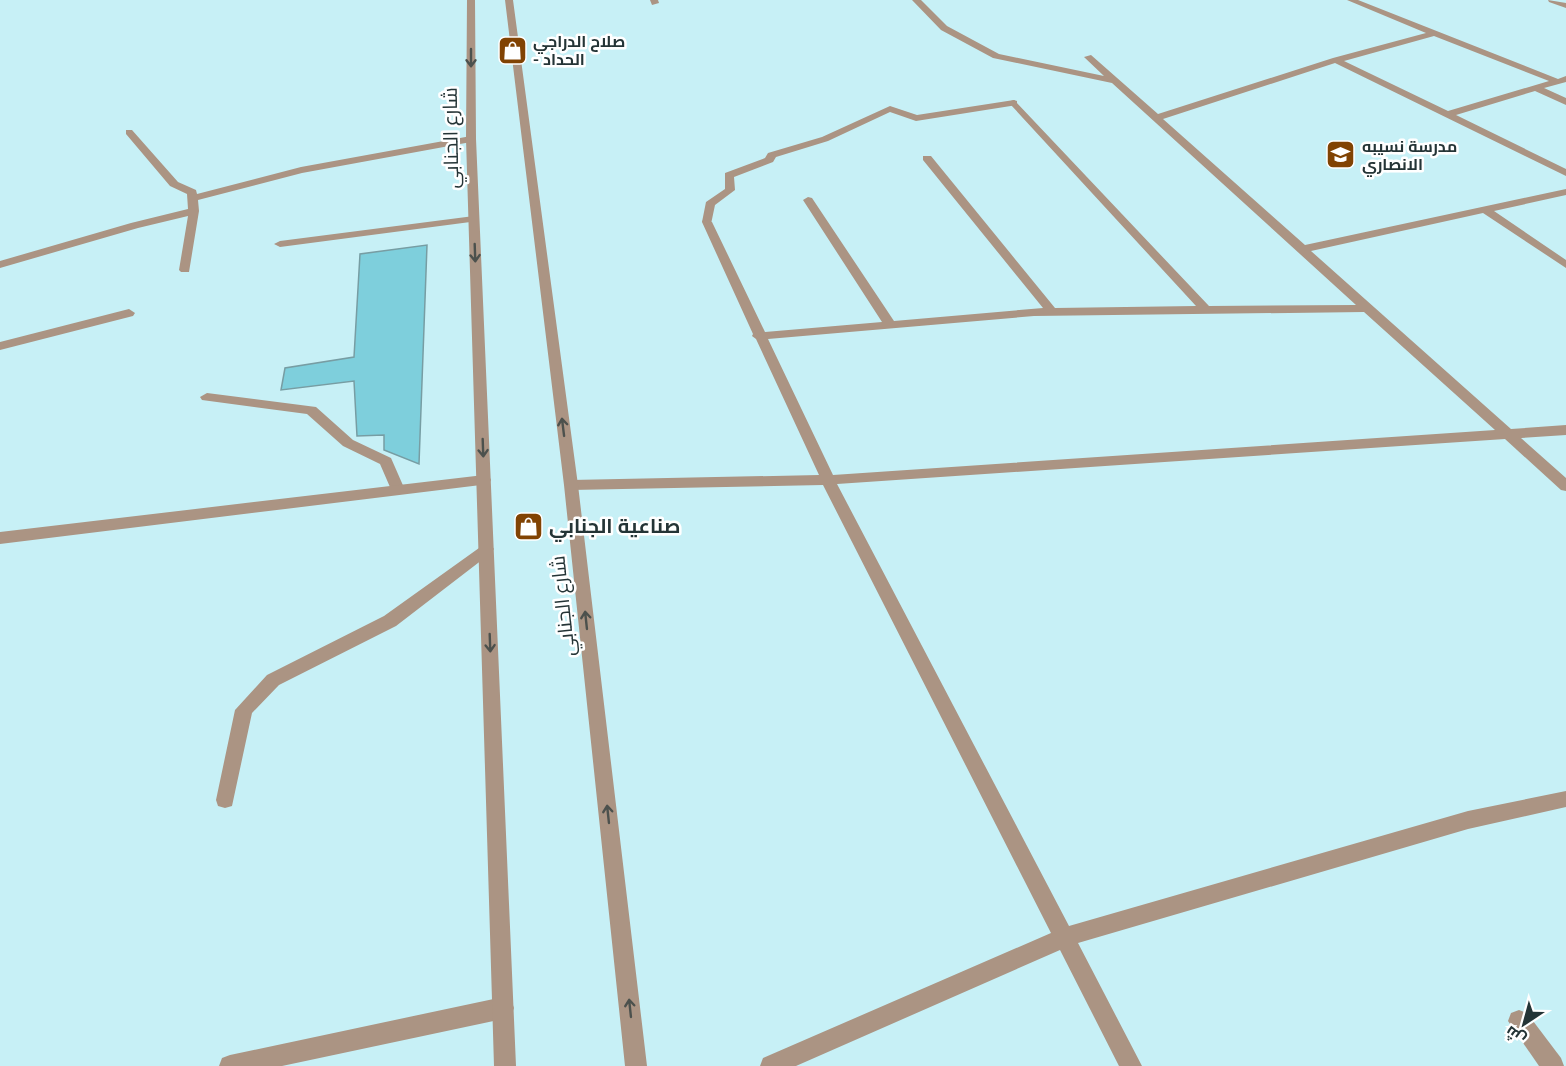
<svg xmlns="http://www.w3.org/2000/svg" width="1566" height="1066" font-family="Karla,Cairo,sans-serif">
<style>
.building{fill:#7ecfdc;stroke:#779da3;stroke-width:1.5}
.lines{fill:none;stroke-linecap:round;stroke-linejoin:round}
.service{fill:#ab9483;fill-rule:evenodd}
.pedestrian{fill:#ab9483;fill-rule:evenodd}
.minor{fill:#ab9483;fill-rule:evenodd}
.tertiary{fill:#ab9483;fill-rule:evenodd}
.oneway{stroke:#4c514d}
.labels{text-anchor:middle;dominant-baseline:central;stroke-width:5;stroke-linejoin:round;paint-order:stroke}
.far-poi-label{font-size:16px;font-weight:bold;fill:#243436;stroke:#fff;text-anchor:start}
.street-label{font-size:20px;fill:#243436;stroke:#fff}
.poi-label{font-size:20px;font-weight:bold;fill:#243436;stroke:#fff;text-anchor:start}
</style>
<rect width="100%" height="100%" fill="#c7f0f6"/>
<path class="building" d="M427 245 419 464 384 450V435L357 436 354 381 281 390 285 368 354 357 360 254Z"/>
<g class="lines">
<g class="service">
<path d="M474 216 479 219 478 221 280 247 274 244 280 241Z"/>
<path d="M207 393 316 407 353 440 391 458 405 490 398 495 393 494 380 464 343 446 307 414 202 400 200 397Z"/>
<path d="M486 543 491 545 494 549 491 553 396 626 279 685 252 713 232 806 225 808 218 806 216 800 235 710 267 675 384 616Z"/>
</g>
<path class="pedestrian" d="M1014 100 1017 101V105L916 121 890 112 828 141 776 157 773 162 734 177 735 190 715 205 711 224 702 222 706 202 725 189V173L765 158 768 153 822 137 890 106 917 115Z"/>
<g class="minor">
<path d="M650 0H658L659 3 652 5Z"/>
<path d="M912 0H921L947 26 999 54 1104 76 1084 57 1091 55 1158 114 1333 58 1426 33 1347 0H1358L1558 79 1566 76V82L1544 88 1566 98V105L1535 91 1456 115 1566 169V176L1335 63 1163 119 1305 245 1566 189V195L1494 211 1566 260V268L1483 213 1311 251 1511 429 1566 425V435L1521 438 1566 478V491L1561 490 1505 439 837 484 1069 926 1468 811 1566 791V807L1468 829 1078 943 1142 1066H1119L1060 950 796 1066H760L763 1058 1051 933 823 485 571 490 564 485 571 480 819 475 756 339 752 336 753 334 702 222 703 220 712 222 765 332 882 322 803 200 808 197 812 198 894 321 1043 308 923 160V156H931L1055 308 1196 306 1011 105V101L1014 100 1209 306 1356 305 1112 83 993 58 941 30ZM1434 36 1549 81 1448 111 1344 61ZM1364 312 1495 430 833 475 768 339 1034 316Z"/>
<path d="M1548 0 1566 3V8L1549 2Z"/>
<path d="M126 130H132L178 182 196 190 197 194 301 167 471 136 476 139 471 142 302 173 198 200 199 211 189 272H181L179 270 188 216 138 228 0 268V261L131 223 188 209 187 194 170 186 126 134Z"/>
<path d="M129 309 135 313 133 316 0 350V342Z"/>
<path d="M484 475 489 476 491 480 489 484 0 544V532Z"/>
<path d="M503 997 511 1000 514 1008 511 1016 503 1019 282 1066H219L222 1058 230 1055Z"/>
<path d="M1519 1010 1527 1013 1561 1058 1564 1066H1539L1508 1021 1511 1013Z"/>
</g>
<g class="tertiary">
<path d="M467 0H475L476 139 516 1066H494L466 139Z"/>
<path d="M505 0H513L578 485 647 1066H625L564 485Z"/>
</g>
</g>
<defs><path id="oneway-shaft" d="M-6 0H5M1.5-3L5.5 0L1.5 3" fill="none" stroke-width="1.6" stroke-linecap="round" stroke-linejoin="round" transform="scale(1.5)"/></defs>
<g class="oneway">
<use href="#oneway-shaft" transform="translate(471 58) rotate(90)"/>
<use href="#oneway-shaft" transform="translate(475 253) rotate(88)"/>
<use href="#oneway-shaft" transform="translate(563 427) rotate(-97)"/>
<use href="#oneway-shaft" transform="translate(483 448) rotate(88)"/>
<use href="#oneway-shaft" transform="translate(586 620) rotate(-96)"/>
<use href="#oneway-shaft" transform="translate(490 643) rotate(88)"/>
<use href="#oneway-shaft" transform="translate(608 814) rotate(-96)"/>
<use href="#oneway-shaft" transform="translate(630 1008) rotate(-96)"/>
</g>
<defs>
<symbol id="shop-square" viewBox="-11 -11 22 22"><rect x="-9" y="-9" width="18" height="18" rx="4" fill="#814303" stroke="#fff"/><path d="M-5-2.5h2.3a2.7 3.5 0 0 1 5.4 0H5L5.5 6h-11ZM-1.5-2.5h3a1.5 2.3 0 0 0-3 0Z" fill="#fff"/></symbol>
<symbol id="school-square" viewBox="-11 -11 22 22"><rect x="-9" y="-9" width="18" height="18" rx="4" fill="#814303" stroke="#fff"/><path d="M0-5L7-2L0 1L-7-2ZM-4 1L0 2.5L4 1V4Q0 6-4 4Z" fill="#fff"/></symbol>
</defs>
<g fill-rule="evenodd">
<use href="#shop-square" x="496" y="34" width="33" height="33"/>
<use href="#school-square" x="1324" y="138" width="33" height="33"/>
<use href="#shop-square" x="512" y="510" width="33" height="33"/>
</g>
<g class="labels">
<g class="far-poi-label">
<text x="533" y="41">صلاح الدراجي<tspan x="533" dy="18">- الحداد</tspan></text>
<text x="1362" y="146">مدرسة نسيبه<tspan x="1362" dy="18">الانصاري</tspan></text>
</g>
<g class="street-label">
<text transform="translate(451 138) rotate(-91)">شارع الجنابي</text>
<text transform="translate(563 606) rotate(-96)">شارع الجنابي</text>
</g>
<g class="poi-label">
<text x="549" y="526">صناعية الجنابي</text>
</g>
</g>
<g transform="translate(1524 1024) rotate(216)" stroke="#ffffff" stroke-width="4.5" paint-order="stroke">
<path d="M0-4.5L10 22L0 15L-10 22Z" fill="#243436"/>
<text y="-9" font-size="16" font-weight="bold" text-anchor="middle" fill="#243436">ش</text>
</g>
</svg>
